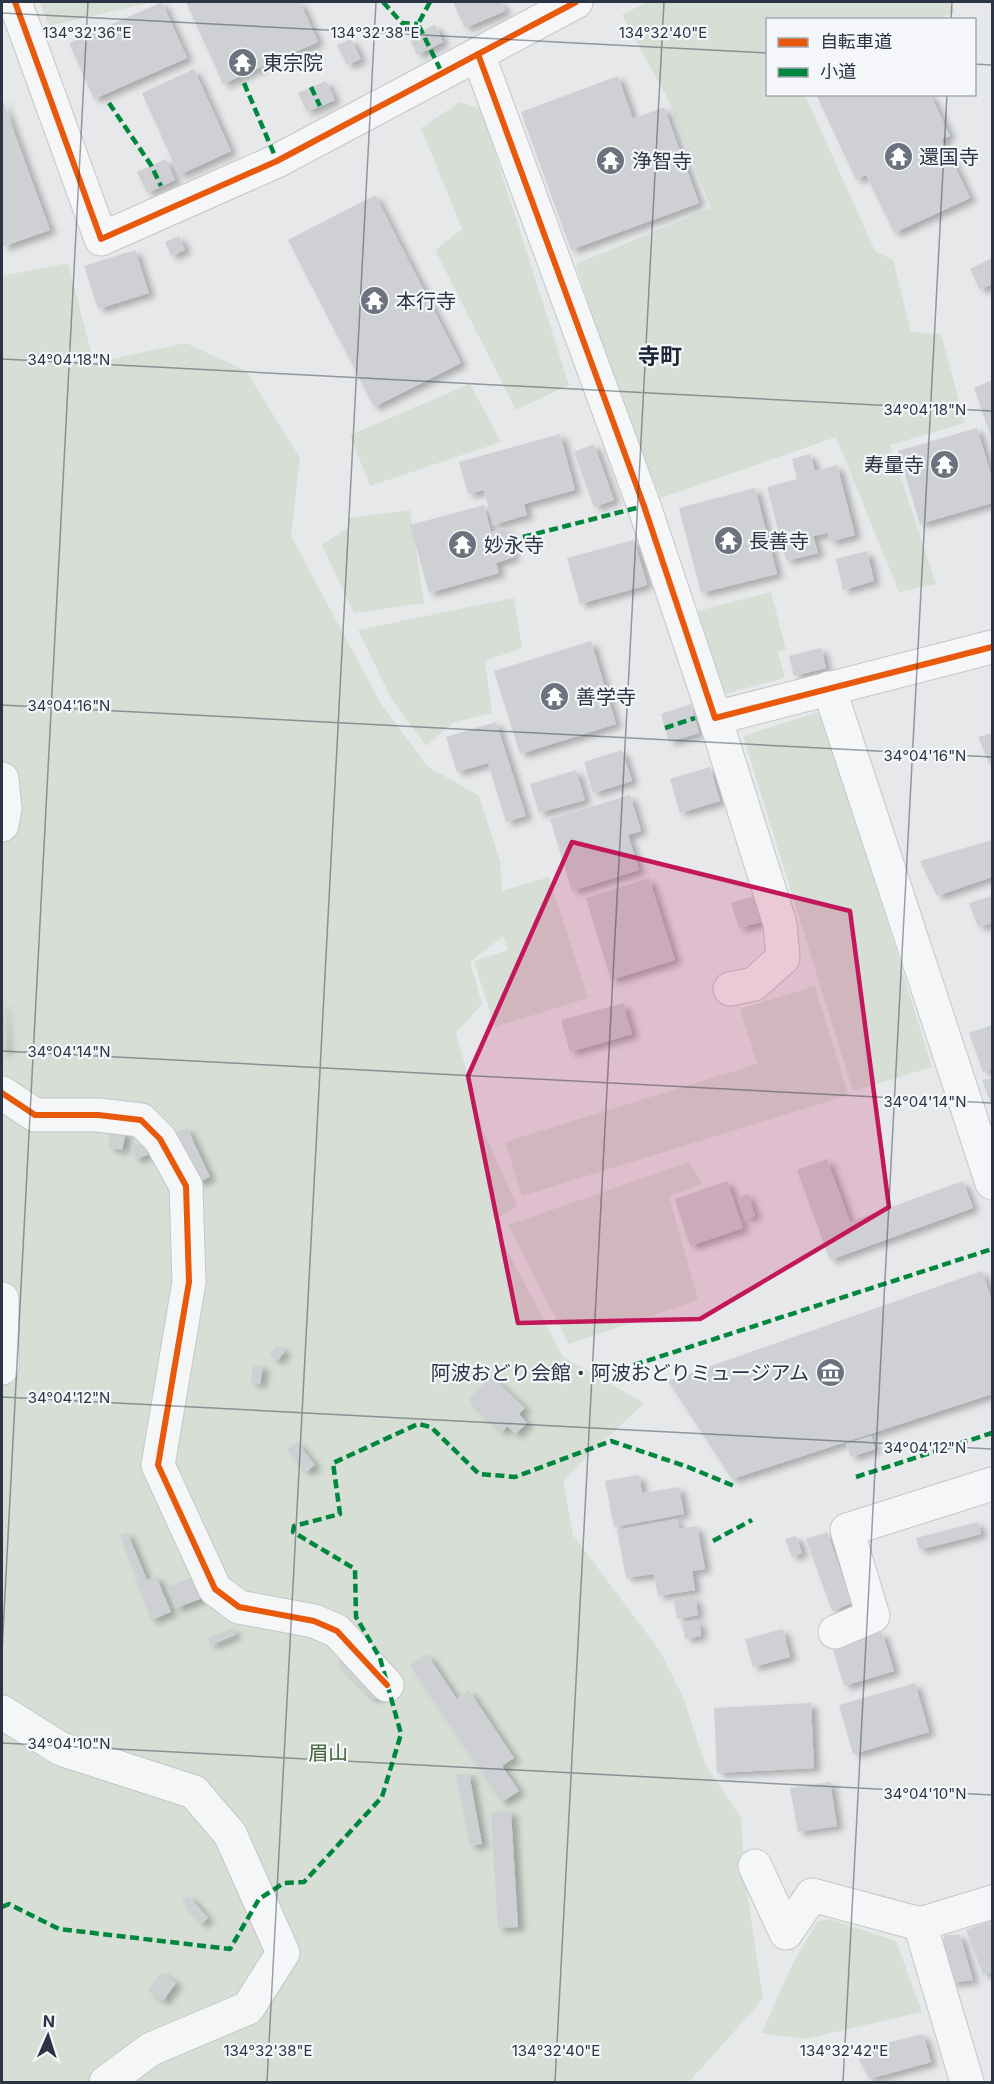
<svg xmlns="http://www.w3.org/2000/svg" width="994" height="2084" font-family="Inter,'Noto Sans JP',sans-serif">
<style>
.green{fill:#d6ded6}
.building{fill:#ced0d3;filter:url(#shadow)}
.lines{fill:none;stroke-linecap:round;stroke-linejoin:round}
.minor-casing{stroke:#c4c6c8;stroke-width:35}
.minor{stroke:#f5f6f7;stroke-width:33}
.quiet{stroke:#00873e;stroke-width:4.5;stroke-dasharray:9 4.5;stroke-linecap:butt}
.cycleway-casing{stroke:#f4f6f9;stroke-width:10}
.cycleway{stroke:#e8590c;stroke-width:6}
.marked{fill:#c2185b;fill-opacity:0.2;stroke:#c2185b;stroke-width:4.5;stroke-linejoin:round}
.ticks{fill:none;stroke:#2b3445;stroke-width:1.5;stroke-opacity:0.45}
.labels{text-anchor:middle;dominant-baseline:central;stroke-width:4.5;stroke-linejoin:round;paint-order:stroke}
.poi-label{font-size:20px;fill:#2b3445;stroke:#f4f6f9;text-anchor:start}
.park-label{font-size:20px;fill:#3f6138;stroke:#f4f6f9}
.quarter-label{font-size:22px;font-weight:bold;fill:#1d2536;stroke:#f4f6f9}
.ticks-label{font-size:15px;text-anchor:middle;fill:#2b3445;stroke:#f4f6f9;stroke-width:4.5;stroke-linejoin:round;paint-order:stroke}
</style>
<defs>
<filter id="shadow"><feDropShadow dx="6" dy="4" stdDeviation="3" flood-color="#0004"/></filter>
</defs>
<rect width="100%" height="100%" fill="#e6e8ea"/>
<g class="green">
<path d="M40 2H152L49 26Z"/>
<path d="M647 2H950L955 12 938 19 768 20V94L805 95 875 251 893 260 911 332 941 334 965 423 890 445 936 584 899 592 836 437 661 498 621 409 576 264 711 208 669 101 622 15Z"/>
<path d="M460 102 481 109 569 385 516 410 435 250 462 229 421 128Z"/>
<path d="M68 263 94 363 186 343 246 371 300 458 291 536 381 704 427 766 479 796 500 861 502 891 549 877 588 998 495 1027 474 961 508 950 503 936 470 962 482 1004 456 1033 482 1128 517 1206 492 1221 563 1357 644 1403 563 1480 573 1535 660 1651 683 1697 705 1764 741 1818 745 1878 763 1999 689 2082H2V276Z"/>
<path d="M470 384 501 442 370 486 350 435Z"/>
<path d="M410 510 424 603 354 613 322 545 349 527 348 518Z"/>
<path d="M771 592 786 650 778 652 785 678 720 695 698 611Z"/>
<path d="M514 598 522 648 485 661 492 713 454 722 426 746 391 698 358 630Z"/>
<path d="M822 711 932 1067 853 1091 743 736Z"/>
<path d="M815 986 848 1095 522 1196 505 1142 757 1064 740 1009Z"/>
<path d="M689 1162 702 1184 669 1196 698 1300 569 1344 508 1225Z"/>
<path d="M829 1919 896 1941 922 2012 805 2039 762 2033 791 1967 817 1922Z"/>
</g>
<g class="building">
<path d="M162 2 187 58 94 99 69 43Z"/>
<path d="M186 2H300L318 42 223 84Z"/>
<path d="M453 2H501L505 11 465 28Z"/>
<path d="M435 25 443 42 417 55 409 37Z"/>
<path d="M351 39 361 59 347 65 337 45Z"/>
<path d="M194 69 231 151 179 175 142 93Z"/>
<path d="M618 76 633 119 664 107 699 203 571 250 521 112Z"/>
<path d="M326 81 335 100 307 112 298 93Z"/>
<path d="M816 94H930L950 136 942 139 970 198 894 233 866 175 856 180Z"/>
<path d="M2 99 50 230 2 247Z"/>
<path d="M166 159 175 180 147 193 137 172Z"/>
<path d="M375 195 461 363 374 407 288 240Z"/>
<path d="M179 236 185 250 171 256 165 242Z"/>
<path d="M135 250 149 293 98 309 84 266Z"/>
<path d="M992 258V284L980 290 970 269Z"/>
<path d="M992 380V440L974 388Z"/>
<path d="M977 428 992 479V503L920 524 898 451Z"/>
<path d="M560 434 575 490 524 504 527 515 493 525 484 490 468 494 459 462Z"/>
<path d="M594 444 614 500 594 507 574 452Z"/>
<path d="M810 454 815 471 837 465 855 535 830 542 828 533 813 536 818 553 786 561 767 487 797 479 792 459Z"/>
<path d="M755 488 777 574 701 593 679 508Z"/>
<path d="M484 505 491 532 506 528 514 557 496 563 499 573 429 593 410 525Z"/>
<path d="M634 540 647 585 580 604 567 558Z"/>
<path d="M867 551 874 581 843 590 836 559Z"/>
<path d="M591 641 616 724 520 754 494 671Z"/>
<path d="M821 648 826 668 794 676 789 656Z"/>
<path d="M691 704 699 733 669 742 661 714Z"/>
<path d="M496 722 526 816 506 822 488 763 457 772 446 737Z"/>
<path d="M992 733V762L989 763 978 737Z"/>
<path d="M622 750 632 781 593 793 584 762Z"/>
<path d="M710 767 720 801 680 813 670 779Z"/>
<path d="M576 770 585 800 539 813 530 784Z"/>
<path d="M630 795 641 831 628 835 639 870 572 891 550 819Z"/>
<path d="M992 840V877L937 896 920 861Z"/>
<path d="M649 878 675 960 611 980 586 898Z"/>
<path d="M754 896 761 922 739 928 731 903Z"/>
<path d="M992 896V923L978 927 969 903Z"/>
<path d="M2 1002H3L6 1052H2Z"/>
<path d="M623 1003 632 1034 570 1052 561 1020Z"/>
<path d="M992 1025V1069L983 1072 969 1033Z"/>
<path d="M992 1078V1106L982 1080Z"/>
<path d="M187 1128 210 1177 197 1183 174 1133Z"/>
<path d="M111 1129 126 1132 122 1150 108 1147Z"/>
<path d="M144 1142 148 1155 135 1159 131 1146Z"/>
<path d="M827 1159 850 1222 963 1181 973 1208 830 1260 797 1170Z"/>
<path d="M727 1181 743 1228 690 1246 675 1199Z"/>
<path d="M748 1194 755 1216 745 1219 738 1198Z"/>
<path d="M982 1271 992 1302V1394L732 1479 668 1381Z"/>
<path d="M277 1345 285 1351 277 1361 269 1355Z"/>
<path d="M253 1365 263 1366 260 1384 251 1383Z"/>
<path d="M491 1376 525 1408 519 1414 527 1423 515 1434 507 1426 502 1432 468 1399Z"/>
<path d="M871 1436 875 1449 851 1457 846 1444Z"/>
<path d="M297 1442 315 1465 306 1472 287 1449Z"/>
<path d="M639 1475 642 1493 679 1487 684 1514 614 1527 605 1481Z"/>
<path d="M677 1519 679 1529 697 1526 705 1569 692 1571 695 1590 658 1596 654 1574 626 1578 617 1530Z"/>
<path d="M978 1522 981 1534 919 1550 916 1538Z"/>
<path d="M127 1532 147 1580 156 1576 171 1612 151 1620 120 1535Z"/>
<path d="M827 1532 852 1603 832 1611 806 1539Z"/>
<path d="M796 1536 802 1553 792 1557 785 1539Z"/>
<path d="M197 1576 205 1597 176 1608 167 1587Z"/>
<path d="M695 1597 698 1615 677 1619 674 1600Z"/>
<path d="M699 1620 701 1636 685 1639 682 1623Z"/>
<path d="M233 1628 235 1635 210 1645 208 1638Z"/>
<path d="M783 1629 790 1657 753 1667 745 1639Z"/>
<path d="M882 1632 894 1671 844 1686 832 1646Z"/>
<path d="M427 1654 457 1699 469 1690 514 1758 502 1766 519 1791 502 1802 410 1665Z"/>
<path d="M343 1656 380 1693 373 1699 337 1663Z"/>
<path d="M915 1683 929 1732 853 1754 839 1705Z"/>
<path d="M811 1703 814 1768 717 1773 714 1708Z"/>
<path d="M469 1773 482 1844 470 1846 456 1775Z"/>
<path d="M830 1782 837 1826 798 1832 790 1788Z"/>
<path d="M511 1811 518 1927 498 1928 491 1812Z"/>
<path d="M189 1896 208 1918 201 1924 182 1901Z"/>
<path d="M992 1920V1972L983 1975 966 1930Z"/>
<path d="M945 1935H960L973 1980 951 1983 940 1952Z"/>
<path d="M161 1972 176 1983 163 2001 148 1990Z"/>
<path d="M923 2034 931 2062 869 2079 855 2051Z"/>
</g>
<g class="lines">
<defs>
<g id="minor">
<path d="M15 2 101 239 277 161 576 2"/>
<path d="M478 54 644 506 715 718 992 647"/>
<path d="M829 688 992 1183"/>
<path d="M715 718 780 924 783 958 754 984 730 989"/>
<path d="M2 779 5 808 2 825"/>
<path d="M2 1093 35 1115H98L141 1120 160 1139 186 1186 189 1282 158 1465 215 1589 239 1607 314 1621 337 1631 387 1685"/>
<path d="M2 1299V1368"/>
<path d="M835 1632 873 1616 847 1530 992 1484"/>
<path d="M2 1712 61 1749 194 1792 230 1834 283 1953 248 2008 151 2049 106 2082"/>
<path d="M755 1866 786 1933 812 1895 920 1924 992 1902"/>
<path d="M920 1924 967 2082"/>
</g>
</defs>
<use href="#minor" class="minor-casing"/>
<use href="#minor" class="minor"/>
<g class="quiet">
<path d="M383 2 402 23 418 24"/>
<path d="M430 2 418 24 442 73"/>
<path d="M244 83 277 161"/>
<path d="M311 87 320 106"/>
<path d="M109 103 151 165 161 186"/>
<path d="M523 537 644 506"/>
<path d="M665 728 695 718"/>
<path d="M634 1365 992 1249"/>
<path d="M856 1477 992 1433"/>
<path d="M713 1541 752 1520"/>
<path d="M2 1907 9 1904 59 1929 230 1949 259 1899 284 1883 304 1882 382 1797 401 1734 380 1658 356 1617 355 1569 293 1532 294 1526 340 1514 333 1463 418 1424 431 1427 479 1474 515 1477 611 1441 688 1467 734 1486"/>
</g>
<defs>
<g id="cycleway">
<path d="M15 2 101 239 277 161 576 2"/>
<path d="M478 54 644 506 715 718 992 647"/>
<path d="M2 1093 35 1115H98L141 1120 160 1139 186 1186 189 1282 158 1465 215 1589 239 1607 314 1621 337 1631 387 1685"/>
</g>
</defs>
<use href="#cycleway" class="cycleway-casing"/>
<use href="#cycleway" class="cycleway"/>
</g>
<path class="marked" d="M572 842 850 911 889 1207 700 1319 518 1323 468 1076Z"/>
<path class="ticks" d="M2 13 768 53M951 20 952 2M974 64 992 65M2 359 992 411M2 705 992 757M2 1051 992 1103M2 1397 992 1449M2 1652 88 2M2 1743 992 1795M267 2082 376 2M555 2082 664 2M843 2082 947 94"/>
<defs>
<symbol id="temple-disc" viewBox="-11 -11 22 22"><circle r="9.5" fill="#6c737f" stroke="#f4f6f9"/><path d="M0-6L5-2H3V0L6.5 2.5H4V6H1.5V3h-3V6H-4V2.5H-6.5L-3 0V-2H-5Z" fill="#fff"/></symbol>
<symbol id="museum-disc" viewBox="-11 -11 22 22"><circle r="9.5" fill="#6c737f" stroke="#f4f6f9"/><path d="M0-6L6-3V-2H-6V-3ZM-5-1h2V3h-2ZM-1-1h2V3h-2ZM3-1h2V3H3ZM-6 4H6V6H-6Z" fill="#fff"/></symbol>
</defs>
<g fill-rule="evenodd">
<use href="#temple-disc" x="226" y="46" width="33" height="33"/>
<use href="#temple-disc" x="882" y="140" width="33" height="33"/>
<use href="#temple-disc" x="594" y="144" width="33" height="33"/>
<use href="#temple-disc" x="358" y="284" width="33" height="33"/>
<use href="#temple-disc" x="928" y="448" width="33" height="33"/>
<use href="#temple-disc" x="712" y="524" width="33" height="33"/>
<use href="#temple-disc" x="446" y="528" width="33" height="33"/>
<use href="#temple-disc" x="538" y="680" width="33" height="33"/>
<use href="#museum-disc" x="814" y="1356" width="33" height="33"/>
</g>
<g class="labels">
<g class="poi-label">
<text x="263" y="63">東宗院</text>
<text x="919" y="157">還国寺</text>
<text x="632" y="161">浄智寺</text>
<text x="396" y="301">本行寺</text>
<text x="924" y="465" text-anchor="end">寿量寺</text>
<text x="749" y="541">長善寺</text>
<text x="484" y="545">妙永寺</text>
<text x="576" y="697">善学寺</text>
<text x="809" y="1373" text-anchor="end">阿波おどり会館・阿波おどりミュージアム</text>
</g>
<g class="park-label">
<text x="328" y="1753">眉山</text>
</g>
<g class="quarter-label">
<text x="660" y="356">寺町</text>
</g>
</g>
<g class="ticks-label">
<text x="87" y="38">134°32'36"E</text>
<text x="375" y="38">134°32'38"E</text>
<text x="663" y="38">134°32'40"E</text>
<text x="69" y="365">34°04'18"N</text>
<text x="925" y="415">34°04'18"N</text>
<text x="69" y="711">34°04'16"N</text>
<text x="925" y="761">34°04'16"N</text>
<text x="69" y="1057">34°04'14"N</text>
<text x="925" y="1107">34°04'14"N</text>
<text x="69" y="1403">34°04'12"N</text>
<text x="925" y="1453">34°04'12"N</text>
<text x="69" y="1749">34°04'10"N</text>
<text x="925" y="1799">34°04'10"N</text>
<text x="268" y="2056">134°32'38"E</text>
<text x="556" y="2056">134°32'40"E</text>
<text x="844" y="2056">134°32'42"E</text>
</g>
<rect width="994" height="2084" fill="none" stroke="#2b3445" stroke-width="6"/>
<rect x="766" y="18" width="210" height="78" fill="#f4f6f9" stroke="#a4a8b1" stroke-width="1.5"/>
<rect x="778" y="38" width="30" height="9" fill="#e8590c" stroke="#a4a8b1" stroke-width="1.5"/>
<text x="820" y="48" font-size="18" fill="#2b3445">自転車道</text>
<rect x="778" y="68" width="30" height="9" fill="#00873e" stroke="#a4a8b1" stroke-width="1.5"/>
<text x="820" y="78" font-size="18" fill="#2b3445">小道</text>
<g transform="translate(48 2036) rotate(3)" stroke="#f4f6f9" stroke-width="4.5" paint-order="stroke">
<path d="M0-4.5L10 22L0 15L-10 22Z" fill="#2b3445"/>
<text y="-9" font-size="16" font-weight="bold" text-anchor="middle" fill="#2b3445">N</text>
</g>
</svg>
